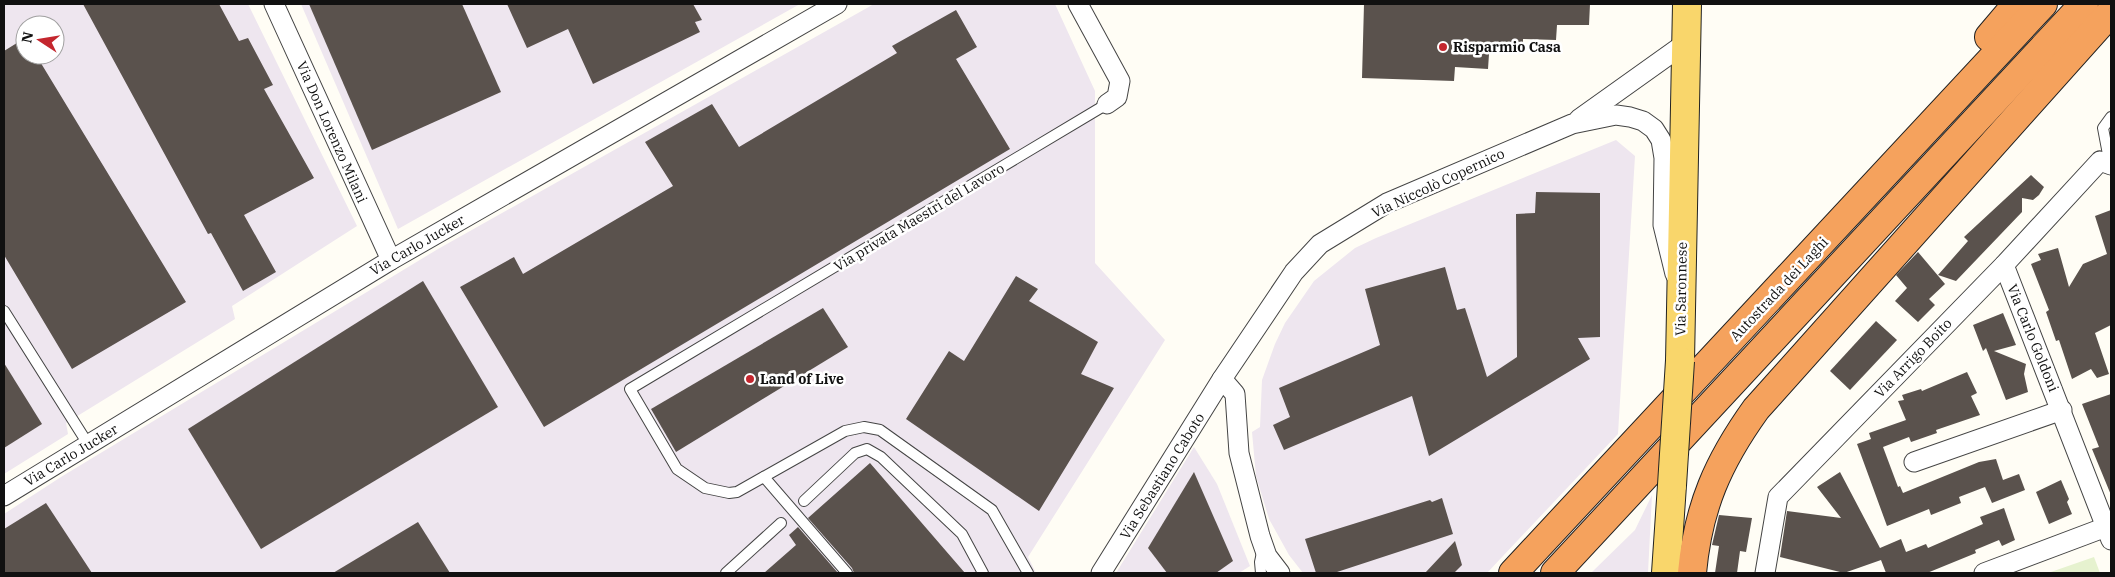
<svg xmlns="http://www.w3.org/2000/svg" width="2115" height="577" font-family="'IBM Plex Serif',serif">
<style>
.industrial{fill:#eee6ef;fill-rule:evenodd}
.pitch{fill:#e6f2cf}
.building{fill:#5a524d}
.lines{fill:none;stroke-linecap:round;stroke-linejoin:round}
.service-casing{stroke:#444;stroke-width:12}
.minor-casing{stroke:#444;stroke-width:21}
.primary-casing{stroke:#222;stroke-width:30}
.motorway-casing{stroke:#222;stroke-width:30}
.service{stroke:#fff;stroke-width:10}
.minor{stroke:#fff;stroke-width:19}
.primary{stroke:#f9d66b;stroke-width:28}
.motorway{stroke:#f5a25d;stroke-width:28}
.primary-bridge-casing{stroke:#222;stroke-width:30;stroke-linecap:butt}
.primary-bridge{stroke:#f9d66b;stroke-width:28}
.poi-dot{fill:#c4262e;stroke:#fff;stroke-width:2}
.labels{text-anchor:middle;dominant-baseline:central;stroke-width:5;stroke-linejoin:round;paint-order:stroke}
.poi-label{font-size:14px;font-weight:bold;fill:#111;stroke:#fff;text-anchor:start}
.street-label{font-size:14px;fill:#111;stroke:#fff}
</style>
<rect width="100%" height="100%" fill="#fffdf5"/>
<g class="industrial">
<path d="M4 4H248L357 226 232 306 235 319 66 423 68 434 4 474ZM25 25H55V55H25Z"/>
<path d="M301 4H800L398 229Z"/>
<path d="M874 4H1055L1095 91V263L1165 340 1028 557 1036 573H4V514L61 477 438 249Z"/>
<path d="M1616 140 1635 156 1618 434 1487 573H1303L1289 555 1269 519 1256 476 1252 432 1260 427 1262 380 1275 344 1285 323 1314 281 1355 248 1376 238Z"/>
<path d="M1194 447 1217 484 1250 566 1239 573H1116Z"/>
<path d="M1652 495 1648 573H1591L1635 530Z"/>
</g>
<path class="pitch" d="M2094 557 2100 573H2048Z"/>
<g class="building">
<path d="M83 4H219L239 41 248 38 273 85 264 89 314 178 244 215 276 272 243 291 211 233 208 234Z"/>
<path d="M309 4H462L501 92 372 150Z"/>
<path d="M507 4H693L702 20 695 22 700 32 593 84 568 29 527 48Z"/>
<path d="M1364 4H1590L1589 25H1557L1556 40 1523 39V54H1489L1488 69 1455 67 1454 81 1362 78Z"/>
<path d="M956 10 977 47 956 59 1010 149 544 427 460 287 514 257 523 274 673 186 645 142 712 104 739 147 897 53 892 46Z"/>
<path d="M25 38V55H36L186 302 72 369 4 255V51Z"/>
<path d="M2031 175 2044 187 2039 195 2033 200 2022 198V212L1956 281 1938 275 1968 241 1964 237Z"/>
<path d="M1536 192 1600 193V337L1578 338 1590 359 1429 456 1412 396 1284 450 1273 425 1290 417 1279 388 1380 345 1365 289 1445 267 1457 310 1465 308 1487 377 1517 357 1516 214 1535 213Z"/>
<path d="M2111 210V325L2095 333 2109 374 2097 378 2091 369 2072 379 2059 340 2056 341 2046 312 2049 310 2031 264 2041 260 2038 254 2058 248 2069 287 2083 264 2107 254 2095 216Z"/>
<path d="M1918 252 1945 284 1929 299 1935 305 1918 322 1895 301 1907 288 1896 275Z"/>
<path d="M1016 276 1038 289 1029 301 1098 342 1081 374 1114 388 1039 511 906 419 949 351 964 361Z"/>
<path d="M423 281 498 407 261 549 188 429Z"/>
<path d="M823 308 848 347 676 452 651 409Z"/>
<path d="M2003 313 2016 345 1994 351 2026 364 2024 374 2028 392 2006 400 1986 348 1983 351 1973 325Z"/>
<path d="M1876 321 1897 340 1850 390 1830 371Z"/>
<path d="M4 363 42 424 4 448Z"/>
<path d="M1967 372 1977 393 1971 396 1980 415 1936 430 1937 433 1911 442 1909 437 1883 447 1898 487 1900 486 1903 493 1979 462 1996 459 2003 480 2019 474 2025 490 1992 503 1985 487 1959 497 1961 503 1931 515 1929 509 1887 526 1857 444 1871 439 1869 433 1906 420 1898 401 1904 400 1902 395 1921 389 1922 391Z"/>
<path d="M2111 394V495L2092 449 2099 447 2082 404Z"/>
<path d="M870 463 965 573H854L852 568 808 518Z"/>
<path d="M1194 472 1233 561 1216 573H1167L1148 548Z"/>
<path d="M1840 472 1880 548 1901 539 1906 552 1926 544 1928 548 1983 524 1980 517 2004 508 2015 540 2002 546 1999 540 1975 550 1976 553 1927 573H1886L1881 560 1844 573 1780 557 1787 511 1841 518 1817 487Z"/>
<path d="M2061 480 2069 499 2067 502 2072 514 2049 524 2036 492Z"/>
<path d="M1442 498 1453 534 1334 573H1316L1305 539 1430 500 1432 502Z"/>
<path d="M46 503 92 573H4V529Z"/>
<path d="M1719 515 1752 518 1746 552 1740 551 1737 573H1715L1719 546 1712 545Z"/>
<path d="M418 522 450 573H333Z"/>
<path d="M798 527 838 573H764L796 545 789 535Z"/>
<path d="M1455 541 1462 565 1454 573H1425Z"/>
</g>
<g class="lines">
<defs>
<g id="service">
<path d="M2110 165 2103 128 2111 117"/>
<path d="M4 311 88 444"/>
<path d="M764 477 847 573"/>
<path d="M804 501 855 453 867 449 881 457 962 534 983 573"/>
<path d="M726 573 781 523"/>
<path d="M1028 573 992 510 880 430 864 427 845 431 737 492 729 493 705 488 677 469 630 389 1107 104"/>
<path d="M1261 573 1260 562 1263 548"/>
</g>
<g id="minor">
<path d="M274 4 391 260"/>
<path d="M1078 4 1120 81 1117 97 1107 104"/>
<path d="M1579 119 1687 42"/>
<path d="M2004 265 2111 540"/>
<path d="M1914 462 2062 410"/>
<path d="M4 496 391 260 837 4"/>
<path d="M1101 573 1222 379"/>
<path d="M1280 573 1267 556 1260 536 1239 453 1235 394 1222 379 1294 272 1320 244 1387 203 1572 124 1616 115 1630 117 1643 121 1654 129 1661 140 1664 158 1663 225 1675 274"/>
<path d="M1765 573 1778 497 2004 265 2100 161 2111 165"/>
<path d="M1984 573 2106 527"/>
</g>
<g id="primary">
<path d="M1680 361 1687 4"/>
<path d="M1666 573 1672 485"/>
</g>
<g id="motorway">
<path d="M1989 37 2017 4"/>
<path d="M1513 573 2043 4"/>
<path d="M1555 573 2084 4"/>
<path d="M1692 573C1698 507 1718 462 1756 409L2111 12"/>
</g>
</defs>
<use href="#service" class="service-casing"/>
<use href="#minor" class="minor-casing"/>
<use href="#primary" class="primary-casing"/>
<use href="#motorway" class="motorway-casing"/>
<use href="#service" class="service"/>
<use href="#minor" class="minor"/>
<use href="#primary" class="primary"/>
<use href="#motorway" class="motorway"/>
<defs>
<path id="primary-bridge" d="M1672 485 1680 361"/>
</defs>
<use href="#primary-bridge" class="primary-bridge-casing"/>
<use href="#primary-bridge" class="primary-bridge"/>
</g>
<g class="poi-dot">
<circle cx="1443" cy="47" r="5"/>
<circle cx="750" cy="379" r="5"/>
</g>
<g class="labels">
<g class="poi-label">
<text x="1453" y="47">Risparmio Casa</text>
<text x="760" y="379">Land of Live</text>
</g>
<g class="street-label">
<text transform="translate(332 132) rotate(66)">Via Don Lorenzo Milani</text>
<text transform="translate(1438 183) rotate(-25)">Via Niccolò Copernico</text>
<text transform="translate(919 217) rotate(-31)">Via privata Maestri del Lavoro</text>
<text transform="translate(417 245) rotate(-30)">Via Carlo Jucker</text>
<text transform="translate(1681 289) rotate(-89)">Via Saronnese</text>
<text transform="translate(1779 289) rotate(-47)">Autostrada dei Laghi</text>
<text transform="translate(2033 338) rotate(68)">Via Carlo Goldoni</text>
<text transform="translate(1913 358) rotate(-46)">Via Arrigo Boito</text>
<text transform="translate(71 455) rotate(-31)">Via Carlo Jucker</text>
<text transform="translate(1162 476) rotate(-58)">Via Sebastiano Caboto</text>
</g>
</g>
<rect width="2115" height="577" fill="none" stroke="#111111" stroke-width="10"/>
<g transform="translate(40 40) rotate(282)"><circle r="24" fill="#ffffff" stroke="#a0a0a0"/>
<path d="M0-4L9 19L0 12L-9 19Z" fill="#c4262e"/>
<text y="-8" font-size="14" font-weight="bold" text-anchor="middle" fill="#111111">N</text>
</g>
</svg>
